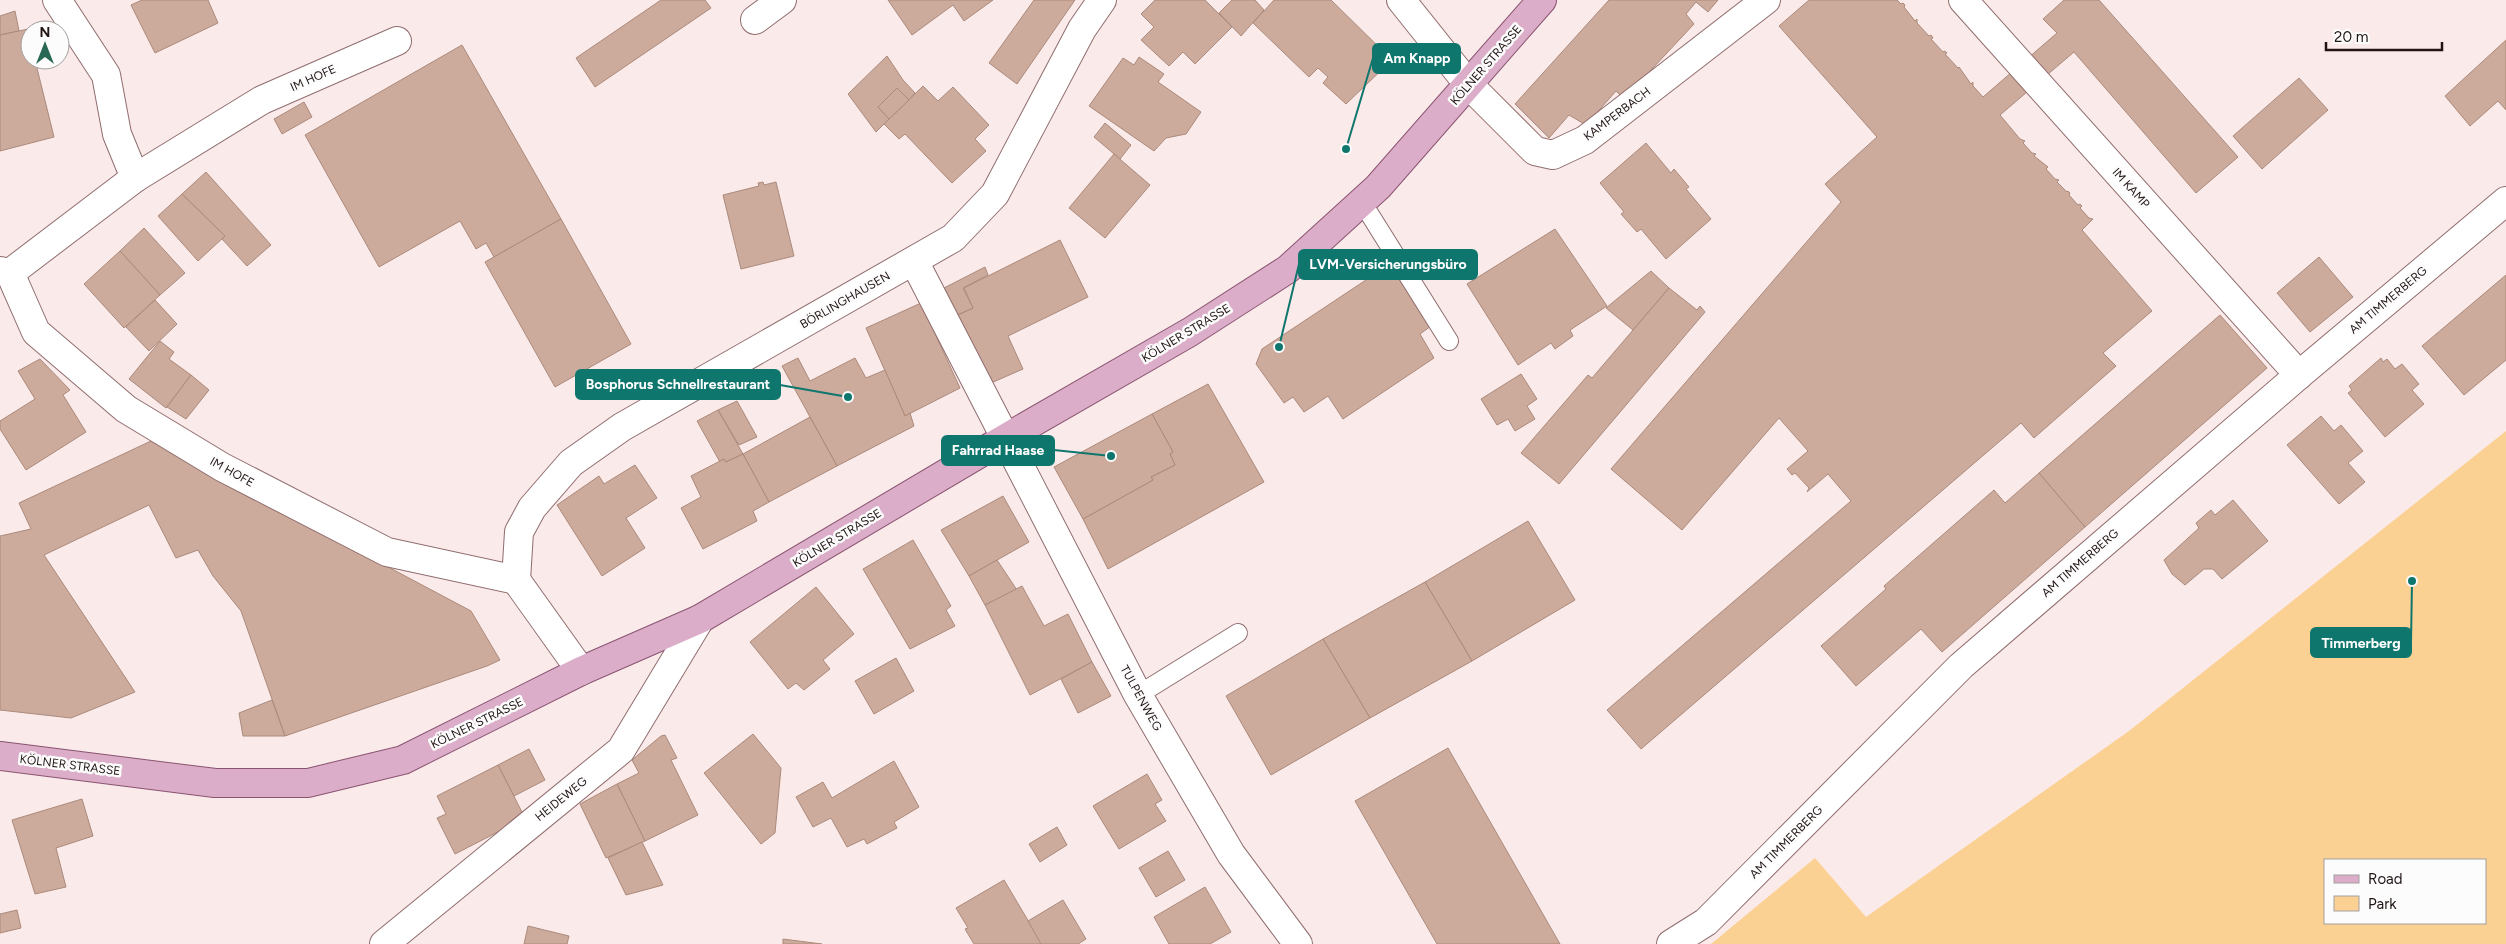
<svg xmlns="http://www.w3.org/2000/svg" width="2506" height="944" font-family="Figtree,sans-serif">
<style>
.green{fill:#fbd193;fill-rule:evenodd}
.building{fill:#cdab9c;stroke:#ab8a7b}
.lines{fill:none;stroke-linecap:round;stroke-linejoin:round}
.lane-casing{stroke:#906d6e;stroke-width:20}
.street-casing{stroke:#906d6e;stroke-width:30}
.primary-casing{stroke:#8a5471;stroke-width:30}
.lane{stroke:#fff;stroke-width:18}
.street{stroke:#fff;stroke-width:28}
.primary{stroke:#dbadc8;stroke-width:28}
.labels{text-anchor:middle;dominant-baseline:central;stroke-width:5;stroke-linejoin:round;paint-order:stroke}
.street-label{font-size:12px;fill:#211414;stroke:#fcfcfc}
.leader{fill:none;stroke:#0f766e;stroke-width:2}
.callout-dot{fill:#0f766e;stroke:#fcfcfc;stroke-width:2}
.callout{fill:#0f766e;stroke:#0f766e;stroke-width:2}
.callout-label{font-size:14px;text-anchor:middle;font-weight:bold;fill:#fff}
</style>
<rect width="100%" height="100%" fill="#fbeaea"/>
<path class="green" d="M2506 431V944H1711L1815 858 1866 917 2129 731ZM2325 860H2485V923H2325Z"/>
<g class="building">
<path d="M142 0H208L218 23 155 53 131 5Z"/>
<path d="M661 0H705L711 8 595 87 576 58Z"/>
<path d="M888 0H993L964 21 953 5 912 35Z"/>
<path d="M1034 0H1075L1017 84 989 63Z"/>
<path d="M1155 0H1205L1232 27 1195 64 1183 52 1169 66 1141 40 1154 27 1141 14Z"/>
<path d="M1232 0H1255L1264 10 1241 36 1219 13Z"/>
<path d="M1274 0H1331L1392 60 1346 104 1323 83 1328 77 1318 68 1309 77 1253 23Z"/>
<path d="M1609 0H1718L1708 12 1696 2 1686 14 1694 24 1624 99 1616 91 1586 125 1569 115 1549 138 1515 104Z"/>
<path d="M1809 0H1897L1901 4 1903 3 1905 5 1904 7 1915 21 1917 19V23L1929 36 1931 35 1933 38 1931 39 1943 52 1945 51 1947 53 1945 54 1958 68 1959 67 1971 84 1973 82V86L1983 97 2057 33 2043 19 2064 0H2099L2238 157 2196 193 2074 52 2000 115 2020 139 2025 141 2023 143 2032 153 2036 154 2034 156 2048 167 2046 169 2055 179 2059 180 2057 182 2067 192 2068 191 2070 193 2069 195 2078 205 2080 204 2082 206 2080 208 2089 218 2093 219 2082 230 2152 311 2103 353 2116 366 2034 438 2021 423 1641 749 1607 710 1851 501 1828 474 1807 492 1809 488 1795 473 1792 475 1787 469 1808 451 1779 418 1682 530 1611 469 1841 202 1825 184 1877 137 1779 26Z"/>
<path d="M15 11 19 31 0 35V16Z"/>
<path d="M28 29 30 60H35L54 137 0 151V35Z"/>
<path d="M2506 40V110L2498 101 2470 126 2445 96Z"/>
<path d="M462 45 561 219 494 257 486 243 476 249 460 221 379 267 305 135Z"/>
<path d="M887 56 903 80 915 93 909 100 897 88 878 107 889 119 876 132 848 94Z"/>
<path d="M1139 57 1164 74 1158 82 1201 112 1186 134 1166 138 1154 151 1089 106 1123 58 1134 65Z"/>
<path d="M2299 78 2328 110 2262 169 2233 136Z"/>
<path d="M923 86 938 101 953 87 989 125 975 139 986 151 952 183 905 134 899 139 884 124Z"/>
<path d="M897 88 909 100 889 119 878 107Z"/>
<path d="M304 102 312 117 282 134 274 119Z"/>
<path d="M1105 123 1131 145 1120 159 1094 137Z"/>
<path d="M1646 143 1671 173 1674 169 1689 187 1686 189 1711 219 1666 259 1641 229 1637 232 1621 214 1624 212 1600 183Z"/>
<path d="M1114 154 1150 185 1105 238 1069 208Z"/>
<path d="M206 172 271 245 247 266 222 239 225 236 182 194Z"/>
<path d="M763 182 764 185 776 182 794 256 741 269 723 195 759 186 758 183Z"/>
<path d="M182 194 225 236 198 261 158 216Z"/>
<path d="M561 219 631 344 555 387 485 262Z"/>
<path d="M144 228 185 273 160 295 120 251Z"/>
<path d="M1555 229 1607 306 1570 330 1573 336 1555 349 1551 343 1518 365 1467 284Z"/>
<path d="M1060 240 1088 297 1008 336 1023 369 991 383 958 315 973 308 964 288Z"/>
<path d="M120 251 160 295 124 328 84 284Z"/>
<path d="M2319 257 2353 297 2310 332 2277 293Z"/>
<path d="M1390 264 1431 326 1420 334 1434 358 1343 419 1328 396 1304 412 1293 397 1284 403 1256 364 1262 349Z"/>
<path d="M985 267 988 275 963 288 973 308 957 315 944 288Z"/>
<path d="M1651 271 1669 288 1633 330 1606 308Z"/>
<path d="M2506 275V360L2464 395 2422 346Z"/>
<path d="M1669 288 1697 310 1700 306 1705 312 1559 484 1521 453 1588 375 1592 378Z"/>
<path d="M155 300 177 324 149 351 126 327Z"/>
<path d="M921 303 960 388 905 416 866 328Z"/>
<path d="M2220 315 2267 368 2085 527 2039 473Z"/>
<path d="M160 341 174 352 169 359 191 375 166 408 129 379Z"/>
<path d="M798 358 810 381 855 358 866 378 885 370 905 416 910 413 914 426 837 466 782 366Z"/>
<path d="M2381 358 2383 362 2387 359 2395 369 2402 364 2419 384 2412 390 2424 404 2385 437 2348 393 2352 390 2349 386Z"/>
<path d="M40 359 70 390 63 395 86 432 26 470 0 429V421L35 399 18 371Z"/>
<path d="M1521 374 1537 399 1527 406 1535 419 1515 431 1508 419 1497 425 1481 399Z"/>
<path d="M191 375 209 390 186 419 167 407Z"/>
<path d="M1208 384 1264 482 1108 569 1083 519 1153 480 1151 477 1175 465 1170 454 1173 452 1152 414Z"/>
<path d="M737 401 757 437 739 445 718 410Z"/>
<path d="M718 410 743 454 726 462 724 459 720 462 697 421Z"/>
<path d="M1152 414 1173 452 1170 454 1175 465 1151 477 1153 480 1083 519 1054 467Z"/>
<path d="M2321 416 2334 431 2341 425 2363 451 2348 463 2365 482 2339 504 2287 445Z"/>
<path d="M810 417 837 466 769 502 743 454Z"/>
<path d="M151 441 471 611 500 660 487 666 285 736 241 611 213 576 198 550 176 558 149 505 44 555 135 692 71 718 0 710V536L31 529 19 503Z"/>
<path d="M743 454 769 502 753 511 757 521 703 549 681 508 701 497 691 476 724 459 726 462Z"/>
<path d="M635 465 657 498 626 518 645 548 602 576 557 505 599 476 604 484Z"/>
<path d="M2039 473 2085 527 1942 652 1921 629 1856 686 1821 646 1886 589 1884 586 1994 490 2005 503Z"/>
<path d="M1003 496 1029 542 969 576 941 530Z"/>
<path d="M2233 500 2268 541 2222 579 2213 569H2204L2185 585 2172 574 2164 560 2199 528 2196 523 2211 510 2215 515Z"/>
<path d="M1528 521 1575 600 1472 661 1425 582Z"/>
<path d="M913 540 951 606 946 610 955 626 910 649 863 569Z"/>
<path d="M997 560 1017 590 985 605 969 576Z"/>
<path d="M1425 582 1472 661 1370 718 1323 639Z"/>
<path d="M1022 586 1044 626 1068 614 1092 662 1030 695 985 605Z"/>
<path d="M816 587 854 634 823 660 830 669 804 690 796 683 788 689 750 642Z"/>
<path d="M1323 639 1370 718 1271 775 1226 696Z"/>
<path d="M896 658 914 691 874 714 855 681Z"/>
<path d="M1092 662 1111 696 1078 713 1061 679Z"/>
<path d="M272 700 285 736H243L239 713Z"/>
<path d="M753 734 781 768 775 833 761 844 704 773Z"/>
<path d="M665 735 677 758 671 760 698 815 645 841 617 784 639 773 632 760 661 736Z"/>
<path d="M1448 748 1560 944H1437L1355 801Z"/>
<path d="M529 749 545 780 514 796 498 765Z"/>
<path d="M894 761 919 807 894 822 897 828 867 844 864 839 847 847 831 818 813 827 796 797 823 782 832 798Z"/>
<path d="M498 765 525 818 455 854 437 818 446 814 437 796Z"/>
<path d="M1147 774 1162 800 1155 804 1166 821 1119 849 1093 806Z"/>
<path d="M617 784 645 841 606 858 580 804Z"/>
<path d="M82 799 93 836 56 848 66 887 35 894 12 820Z"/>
<path d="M1057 827 1067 845 1040 862 1029 844Z"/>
<path d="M642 842 663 885 626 895 608 858Z"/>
<path d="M1168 851 1185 880 1156 897 1139 868Z"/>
<path d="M1004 880 1042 944H974L965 929 968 928 956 908Z"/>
<path d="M1205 887 1231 932 1210 944H1169L1154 917Z"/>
<path d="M1063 900 1086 939 1078 944H1041L1028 921Z"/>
<path d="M17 910 21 928 0 933V914Z"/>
<path d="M528 926 569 936 567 944H524Z"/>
<path d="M783 939 822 944H783Z"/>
</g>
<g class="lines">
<defs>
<g id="lane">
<path d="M1362 202 1449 341"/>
<path d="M1138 695 1238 633"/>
</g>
<g id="street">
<path d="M57 0 106 75 117 134 135 178"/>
<path d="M1401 0 1469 85 1535 151 1553 155 1585 140 1766 0"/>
<path d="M1963 0 2299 375"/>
<path d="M755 20 782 0"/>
<path d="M914 261 1138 695 1231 854 1298 944"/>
<path d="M0 271 10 273 36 332 126 409 222 467 387 552 516 580 519 532 532 508 571 463 622 427 953 238 995 194 1082 29 1102 0"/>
<path d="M10 273 135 178 262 100 397 41"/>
<path d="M516 580 581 671"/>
<path d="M384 944 621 750 700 619"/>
<path d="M1671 944 1706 922 1961 666 2299 375 2506 201"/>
</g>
<path id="primary" d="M0 756 215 783H308L403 760 581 671 700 619 1004 439 1190 332 1288 269 1378 187 1542 0"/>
</defs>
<use href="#lane" class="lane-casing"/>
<use href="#street" class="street-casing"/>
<use href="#primary" class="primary-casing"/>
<use href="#lane" class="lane"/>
<use href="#street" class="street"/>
<use href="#primary" class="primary"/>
</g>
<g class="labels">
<g class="street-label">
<text transform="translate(1486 65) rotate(-49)">KÖLNER STRASSE</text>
<text transform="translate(313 78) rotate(-24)">IM HOFE</text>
<text transform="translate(1617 114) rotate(-37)">KAMPERBACH</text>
<text transform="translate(2131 188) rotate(48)">IM KAMP</text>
<text transform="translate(845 300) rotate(-30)">BÖRLINGHAUSEN</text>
<text transform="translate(2388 300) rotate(-40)">AM TIMMERBERG</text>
<text transform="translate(1186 333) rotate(-31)">KÖLNER STRASSE</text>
<text transform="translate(232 472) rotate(29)">IM HOFE</text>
<text transform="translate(837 538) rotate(-31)">KÖLNER STRASSE</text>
<text transform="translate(2080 563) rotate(-41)">AM TIMMERBERG</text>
<text transform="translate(1141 698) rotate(61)">TULPENWEG</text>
<text transform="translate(477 723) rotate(-26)">KÖLNER STRASSE</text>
<text transform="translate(70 765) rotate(7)">KÖLNER STRASSE</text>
<text transform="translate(561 799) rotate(-39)">HEIDEWEG</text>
<text transform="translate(1786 842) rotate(-45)">AM TIMMERBERG</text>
</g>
</g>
<path class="leader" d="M1346 149L1373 58M1279 347L1299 264M848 397L780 385M1111 456L1054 450M2412 581L2411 643"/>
<g class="callout-dot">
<circle cx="1346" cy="149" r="5"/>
<circle cx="1279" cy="347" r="5"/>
<circle cx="848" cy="397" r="5"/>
<circle cx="1111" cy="456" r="5"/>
<circle cx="2412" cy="581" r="5"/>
</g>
<g class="callout">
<rect x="1373" y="44" width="87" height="29" rx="5"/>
<rect x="1299" y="250" width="178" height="29" rx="5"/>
<rect x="576" y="370" width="204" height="29" rx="5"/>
<rect x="942" y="436" width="112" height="29" rx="5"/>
<rect x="2311" y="628" width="100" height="29" rx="5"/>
</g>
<g class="callout-label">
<text x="1417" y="63">Am Knapp</text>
<text x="1388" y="269">LVM-Versicherungsbüro</text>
<text x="678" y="389">Bosphorus Schnellrestaurant</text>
<text x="998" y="455">Fahrrad Haase</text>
<text x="2361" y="648">Timmerberg</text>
</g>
<rect x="2324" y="859" width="162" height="65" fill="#fcfcfc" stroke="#a49f9f"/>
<rect x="2334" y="875" width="25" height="8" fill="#dbadc8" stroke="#a49f9f"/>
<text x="2368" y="884" font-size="15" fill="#211414">Road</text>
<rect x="2334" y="896" width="25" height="15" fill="#fbd193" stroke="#a49f9f"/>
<text x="2368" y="909" font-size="15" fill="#211414">Park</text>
<g transform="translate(45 45)"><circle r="24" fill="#fcfcfc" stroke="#a49f9f"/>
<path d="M0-4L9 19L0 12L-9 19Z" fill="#296855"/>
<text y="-8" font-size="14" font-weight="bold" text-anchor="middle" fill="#211414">N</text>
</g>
<path d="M2326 42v8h116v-8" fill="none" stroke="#211414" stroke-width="2.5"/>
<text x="2334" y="42" font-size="15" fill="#211414" stroke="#fcfcfc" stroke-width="4" paint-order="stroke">20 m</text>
</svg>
